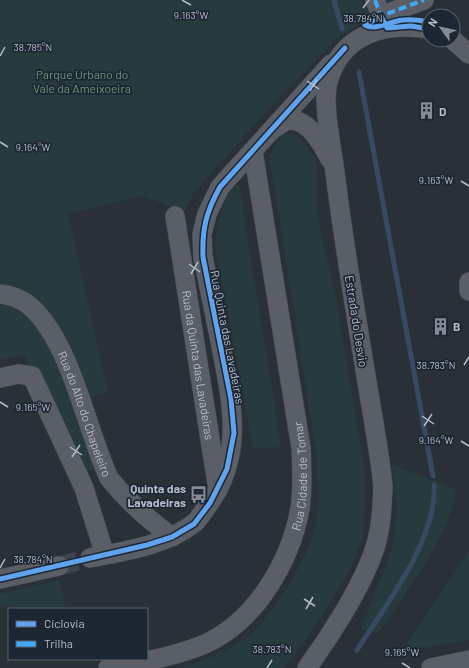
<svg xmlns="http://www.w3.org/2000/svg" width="469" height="668" font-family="Barlow,sans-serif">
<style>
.green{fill:#273a3e}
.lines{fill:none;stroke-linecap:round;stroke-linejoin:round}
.stream{stroke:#384963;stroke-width:5}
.minor-tunnel{stroke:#3f454e;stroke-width:19;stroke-dasharray:19 10;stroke-linecap:butt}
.minor-casing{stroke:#484c53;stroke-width:20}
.minor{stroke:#5a5e66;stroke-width:19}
.quiet{stroke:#3fa9f5;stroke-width:4;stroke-dasharray:8 4;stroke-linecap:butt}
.cycleway-casing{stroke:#1d2633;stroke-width:8}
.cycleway{stroke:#60a3ed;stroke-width:5}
.ticks{fill:none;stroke:#b4bcc9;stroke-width:1.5}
.labels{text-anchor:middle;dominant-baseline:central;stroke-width:3.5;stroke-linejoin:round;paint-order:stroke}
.park-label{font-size:12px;fill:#6b9a76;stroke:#1d2633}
.poi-label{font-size:12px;font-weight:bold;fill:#b4bcc9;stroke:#1d2633;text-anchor:start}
.street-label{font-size:12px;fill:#b4bcc9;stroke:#1d2633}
.ticks-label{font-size:10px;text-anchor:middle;fill:#b4bcc9;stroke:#1d2633;stroke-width:3.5;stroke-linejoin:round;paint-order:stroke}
</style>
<rect width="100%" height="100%" fill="#2a3038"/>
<g class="green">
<path d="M0 0H414L343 33 275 102 195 191 184 211 142 196 68 214 108 392 87 398 61 335 0 286Z"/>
<path d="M295 133 309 149 317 162 318 219 336 300 365 471V509L362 540 351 568 323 614 285 668H177C198 662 220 655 239 643 269 624 307 561 315 527 321 502 318 476 316 451L270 161C271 149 276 142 284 134Z"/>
<path d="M239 184 281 447 253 449 215 245C217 224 222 207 230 188Z"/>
<path d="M0 299C6 301 11 304 16 308 61 340 78 417 96 469L85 472 24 355 0 360Z"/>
<path d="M392 465 456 489C453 532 402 597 378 634L361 628 392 550 397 508Z"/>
<path d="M469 552V640L405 651 404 648Z"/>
<path d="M59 580 66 609H13L12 605 0 608V594Z"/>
</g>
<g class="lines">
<g class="stream">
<path d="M334 0 342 29"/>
<path d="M359 72 433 476"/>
<path d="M357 650C385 606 438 538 434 485"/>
</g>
<path class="minor-tunnel" d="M59 566 90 558"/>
<defs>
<g id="minor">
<path d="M375 0 381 16 424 0"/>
<path d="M453 40 469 54"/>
<path d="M276 127 287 120C309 118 321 143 330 159"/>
<path id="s1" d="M175 216 218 490"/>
<path d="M469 282V291"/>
<path id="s2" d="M0 294C9 295 18 298 26 303 70 336 86 429 109 478 127 501 149 520 172 537"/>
<path d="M0 378 18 374 32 376 84 488 105 555"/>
<path d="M90 558C124 551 164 546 193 524 198 521 202 513 206 508 245 457 232 404 221 346 215 316 209 287 203 257L202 234 207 214 220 187 331 64"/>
<path d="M0 579 59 566"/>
<path id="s3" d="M108 668C141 662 174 657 205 644 256 621 290 562 300 509 303 489 302 468 301 448L253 151"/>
<path d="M307 668C329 638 359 591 372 556 381 534 382 510 383 486 379 449 372 412 366 376 355 308 343 240 335 172 332 148 322 104 328 82 341 34 384 22 429 29"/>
<path d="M431 668 469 660"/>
</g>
</defs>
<use href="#minor" class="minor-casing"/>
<use href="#minor" class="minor"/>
<path class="quiet" d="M375 0 381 16 424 0"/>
<defs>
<g id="cycleway">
<path d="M429 22C420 20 412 19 403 20 391 21 375 31 365 25L381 16 387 28 411 26 429 29"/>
<path d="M0 579 147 545 172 537 194 524 210 503 227 469 234 433 231 399 203 257C202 229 206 212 220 187L345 48"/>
</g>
</defs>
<use href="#cycleway" class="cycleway-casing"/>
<use href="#cycleway" class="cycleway"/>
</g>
<path class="ticks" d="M182 0 191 5M363 8 369 0M0 56 5 47M307 81 319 89M310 91 317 79M0 142 8 147M461 181 469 186M189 264 200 272M191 274 198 262M464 365 469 357M0 402 8 407M422 416 434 424M424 426 432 414M461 441 469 446M70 447 82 455M72 457 80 445M0 568 5 559M304 599 315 606M306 609 313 597M402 663 410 668M267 668 272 660"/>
<defs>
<symbol id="building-bare" viewBox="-9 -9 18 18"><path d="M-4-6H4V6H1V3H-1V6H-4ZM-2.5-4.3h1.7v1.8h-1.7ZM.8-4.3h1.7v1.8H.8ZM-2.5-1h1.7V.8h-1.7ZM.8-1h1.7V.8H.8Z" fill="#848b96" stroke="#1d2633" stroke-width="2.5" paint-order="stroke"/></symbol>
<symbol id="bus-bare" viewBox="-9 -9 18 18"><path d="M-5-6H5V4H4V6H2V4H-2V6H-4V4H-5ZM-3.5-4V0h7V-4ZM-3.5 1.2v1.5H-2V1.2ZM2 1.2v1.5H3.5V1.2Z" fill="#848b96" stroke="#1d2633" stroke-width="2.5" paint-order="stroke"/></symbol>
</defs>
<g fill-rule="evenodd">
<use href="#building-bare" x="414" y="98" width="25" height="25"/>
<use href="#building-bare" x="428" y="314" width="25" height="25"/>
<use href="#bus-bare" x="186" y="482" width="25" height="25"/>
</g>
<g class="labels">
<g class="park-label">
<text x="82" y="74">Parque Urbano do<tspan x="82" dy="14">Vale da Ameixoeira</tspan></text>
</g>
<g class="poi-label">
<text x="439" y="111">D</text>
<text x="453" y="326">B</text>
<text x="186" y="488" text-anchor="end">Quinta das<tspan x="186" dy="14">Lavadeiras</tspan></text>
</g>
<g class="street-label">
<text transform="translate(357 321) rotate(81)">Estrada do Desvio</text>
<text transform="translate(228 337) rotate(79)">Rua Quinta das Lavadeiras</text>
<text stroke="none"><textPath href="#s1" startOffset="151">Rua da Quinta das Lavadeiras</textPath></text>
<text stroke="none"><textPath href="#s2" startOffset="155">Rua do Alto do Chapeleiro</textPath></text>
<text stroke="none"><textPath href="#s3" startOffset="304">Rua Cidade de Tomar</textPath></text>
</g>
</g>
<g class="ticks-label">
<text x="191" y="19">9.163°W</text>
<text x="363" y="22">38.784°N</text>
<text x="33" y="51">38.785°N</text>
<text x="33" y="151">9.164°W</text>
<text x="436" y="184">9.163°W</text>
<text x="436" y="369">38.783°N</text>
<text x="33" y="411">9.165°W</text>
<text x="436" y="444">9.164°W</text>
<text x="33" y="563">38.784°N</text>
<text x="272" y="653">38.783°N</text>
<text x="402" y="656">9.165°W</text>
</g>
<rect x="8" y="608" width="140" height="52" fill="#1d2633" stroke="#59626f"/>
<rect x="16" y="621" width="20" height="6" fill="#60a3ed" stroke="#59626f"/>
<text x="44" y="628" font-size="12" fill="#b4bcc9">Ciclovia</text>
<rect x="16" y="641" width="20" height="6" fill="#3fa9f5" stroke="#59626f"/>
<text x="44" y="648" font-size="12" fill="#b4bcc9">Trilha</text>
<g transform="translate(441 28) rotate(303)"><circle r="19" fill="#1d2633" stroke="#59626f"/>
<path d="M0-3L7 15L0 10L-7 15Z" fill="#848b96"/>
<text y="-6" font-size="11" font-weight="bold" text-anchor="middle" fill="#b4bcc9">N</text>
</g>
</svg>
